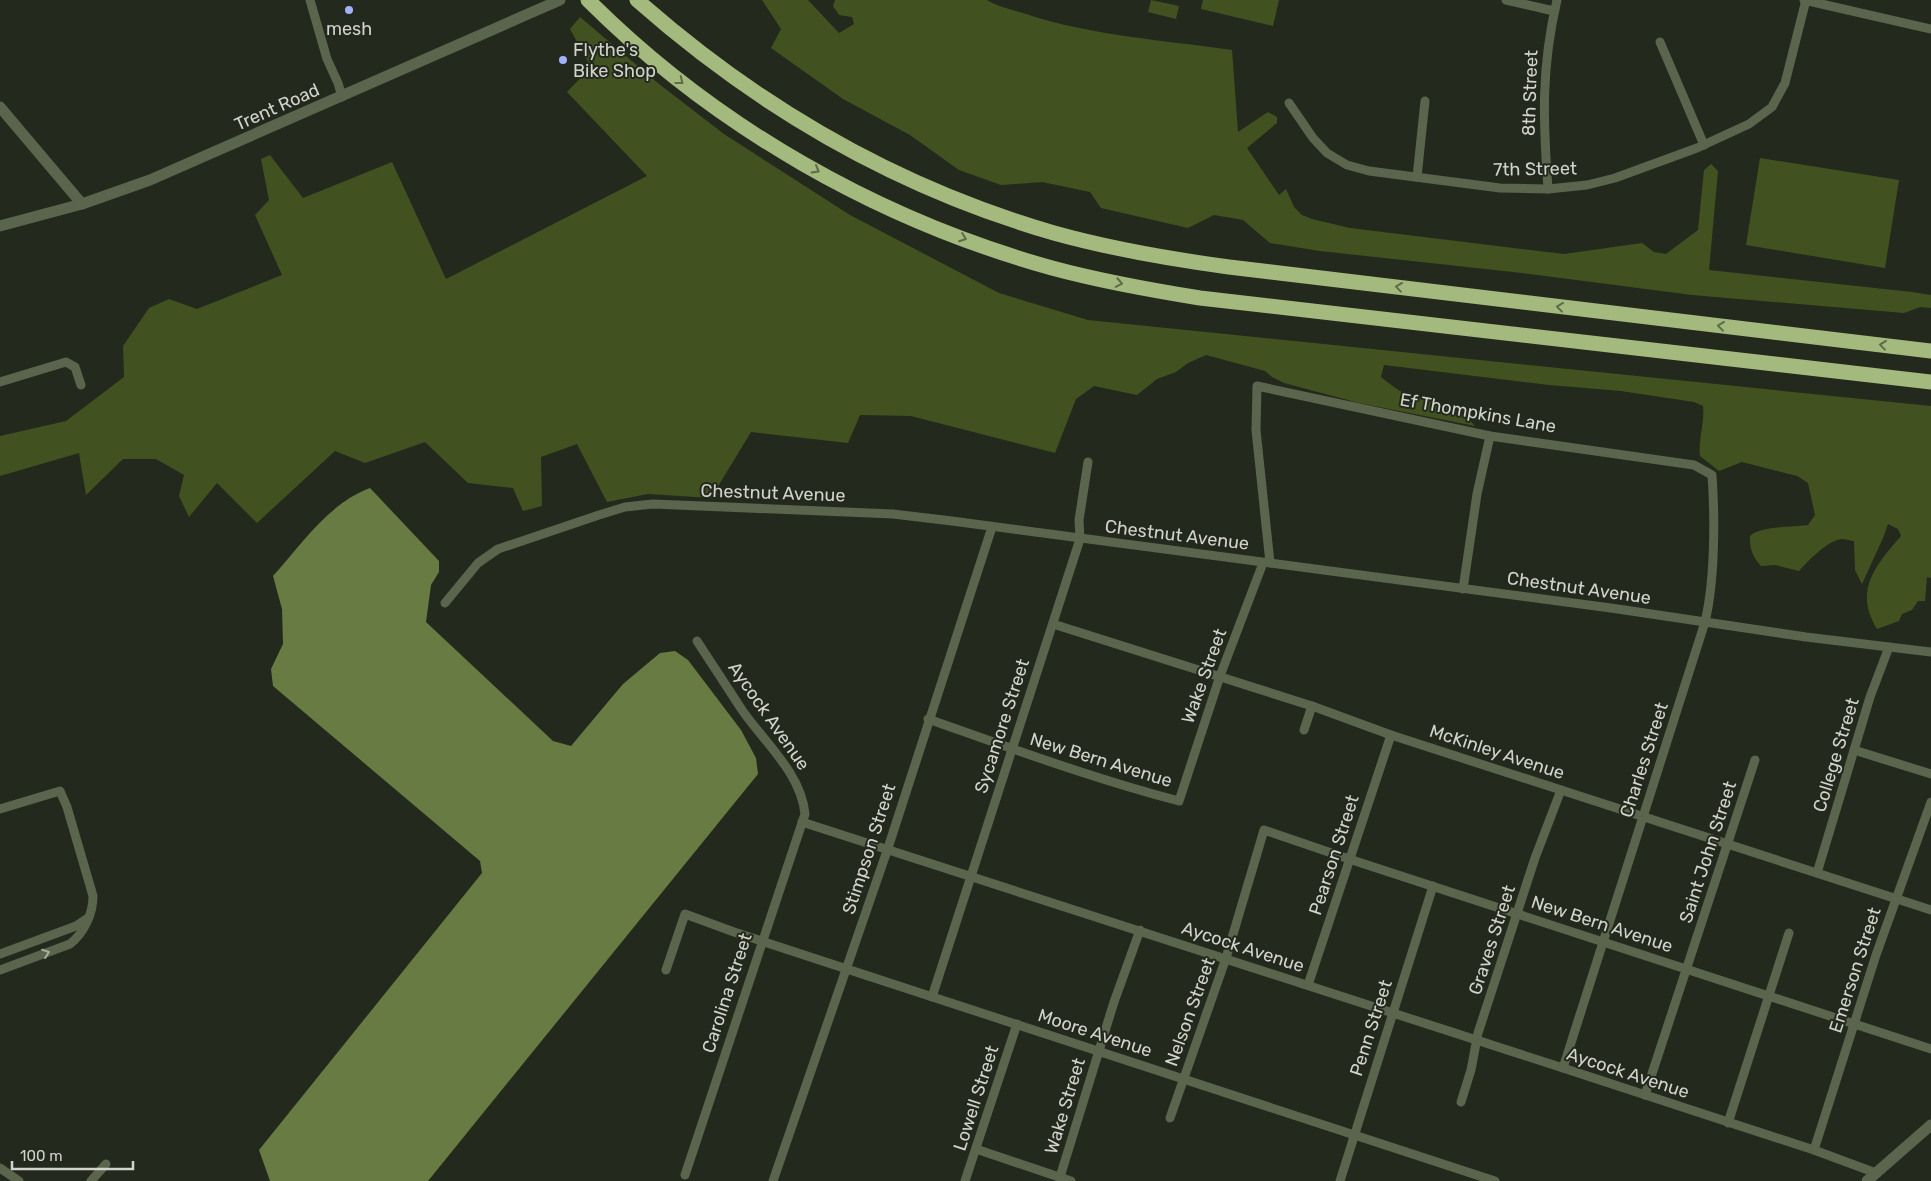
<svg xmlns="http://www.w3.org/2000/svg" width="1931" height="1181" font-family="Rubik,sans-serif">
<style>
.green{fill:#425120}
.water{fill:#687b42}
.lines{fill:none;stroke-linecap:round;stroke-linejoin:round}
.minor{stroke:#5b644c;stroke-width:9}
.tertiary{stroke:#5b644c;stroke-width:11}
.motorway{stroke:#a4b97e;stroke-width:15}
.oneway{stroke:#5e6a49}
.oneway2{stroke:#a8ad9f}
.poi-dot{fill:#a1b2fd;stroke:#24291d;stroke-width:2}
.labels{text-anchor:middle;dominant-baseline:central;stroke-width:4;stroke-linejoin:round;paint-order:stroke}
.poi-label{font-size:18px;fill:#d1d4cc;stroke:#24291d}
.street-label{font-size:18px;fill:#d1d4cc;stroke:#24291d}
</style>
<rect width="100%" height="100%" fill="#24291d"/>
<g class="green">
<path d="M762 0H808L839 33 854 24 852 17 839 15 833 6 835 0H987C998 7 1013 10 1026 14 1093 36 1163 40 1232 50L1238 132 1268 112 1277 117V123L1247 148 1279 195 1286 189 1294 207 1302 215 1312 219 1350 228 1564 254 1642 243 1654 252 1666 254 1698 230 1704 170 1711 164 1718 171 1709 270 1912 292 1931 295V308L1920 307 1904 313 1692 295 1522 273 1320 251 1270 243 1243 220 1214 215 1188 228 1101 208 1090 192 1042 182 1001 185 959 170 910 135 843 99 771 48 781 29Z"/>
<path d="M1151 0 1179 6 1176 19 1148 12Z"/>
<path d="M1203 0H1279L1273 26 1201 9Z"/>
<path d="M580 17 659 84 724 134 850 215 999 293 1088 320 1931 406V578L1927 577 1925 601H1918L1912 610 1902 614 1899 621 1877 629C1853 591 1876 565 1901 536L1898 529 1888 524 1883 538 1862 584 1855 570 1854 541C1851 541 1846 539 1842 539 1828 540 1808 561 1799 571L1775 565 1761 566C1753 558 1749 547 1750 536 1759 526 1794 527 1808 525L1815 515 1808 483 1797 476 1742 462 1719 471 1700 456C1698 439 1705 422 1703 406L1694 402 1621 391 1549 385 1384 365 1381 377C1387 382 1394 387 1400 391 1425 403 1457 403 1475 426L1359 403 1284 383 1272 377 1265 371 1206 355 1188 363 1176 372 1157 379 1137 395 1094 386 1076 399 1055 453 911 416 860 415 848 443 751 432 711 498 648 494 607 502 577 444 541 457 542 506 523 511 513 488 468 483 425 442 365 463 335 451 257 523 217 483 189 517 179 496 184 475 156 459H123L86 495 79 453 0 476V436L66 421 124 377 123 346 149 308 169 299 197 309 282 275 255 215 269 200 261 159 270 155 303 198 392 162 446 279 647 176 567 92 591 67 570 29Z"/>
<path d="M1760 158 1899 180 1885 268 1746 245Z"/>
</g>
<path class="water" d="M370 488 439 561V572L431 585 426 622 553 741 571 746 623 684 660 653 675 651 688 660 741 730 756 758 758 774 428 1181H270L259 1150 482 873 480 861 273 686 271 669 283 644 282 609 273 576C302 544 329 503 370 488Z"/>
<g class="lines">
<g class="minor">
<path d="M310 0 327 59 338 83 342 97"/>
<path d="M1506 0 1554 11"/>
<path d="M1804 0 1931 29"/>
<path d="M1660 42 1704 145"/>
<path d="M1289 103 1313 138 1327 153 1347 165 1369 171 1500 188 1548 189 1587 185 1615 178 1697 148 1749 124 1772 107 1785 83 1806 0"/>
<path d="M1417 177 1425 101"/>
<path d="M1548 189C1543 120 1541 68 1557 0"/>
<path d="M0 382 66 362 75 367 81 385"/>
<path d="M1270 563 1256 430 1257 386 1490 436 1694 465 1712 475C1715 518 1715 580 1705 622L1563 1068"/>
<path d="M1463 589 1477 494 1490 436"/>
<path d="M445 603 478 563 498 549 599 515 625 507 653 504 893 514 952 521 1611 608 1806 637 1931 652"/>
<path d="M1053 624 1312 706 1391 735 1931 910"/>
<path d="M928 719C1011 748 1094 779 1179 801L1220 676 1263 563"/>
<path d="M1304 730 1312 706"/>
<path d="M1854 750 1931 774"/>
<path d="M0 809 60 791 67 807 93 896C93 914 84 933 70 944L0 970"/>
<path d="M802 822 1563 1068 1814 1150 1876 1173"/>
<path d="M1817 873 1870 697 1889 647"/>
<path d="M0 954 76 926 88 918"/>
<path d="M666 970 685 914 734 932 1495 1181"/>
<path d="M1308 985 1391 735"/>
<path d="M932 997 1080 539 1079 520 1088 462"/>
<path d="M1645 1095 1755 760"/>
<path d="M1461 1102 1471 1070 1478 1033 1535 858 1561 790"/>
<path d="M1170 1118 1226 958 1264 830 1349 859 1931 1049"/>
<path d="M1728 1123 1789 933"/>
<path d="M976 1149 1071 1181"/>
<path d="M1814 1150 1876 955 1931 802"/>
<path d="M0 1168 19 1181"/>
<path d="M685 1175 805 814C801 773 764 742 742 710 727 687 712 664 697 641"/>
<path d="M1060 1177 1114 1002 1140 930"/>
<path d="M91 1181 106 1164"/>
<path d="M773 1181 888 848 992 527"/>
<path d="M965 1181 1017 1024"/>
<path d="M1340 1181 1433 886"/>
</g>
<g class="tertiary">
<path d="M0 107 82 204"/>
<path d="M0 226 82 204 150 180 560 0"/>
<path d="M1867 1181 1931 1125"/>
</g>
<g class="motorway">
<path d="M588 0C715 127 879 220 1052 268 1100 281 1150 290 1200 298L1931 382"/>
<path d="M637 0C758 107 898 188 1054 233 1111 249 1170 259 1229 267L1931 351"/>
</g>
</g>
<defs><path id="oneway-chevron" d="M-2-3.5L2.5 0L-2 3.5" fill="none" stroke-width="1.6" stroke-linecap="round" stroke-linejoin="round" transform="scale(1.25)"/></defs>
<g class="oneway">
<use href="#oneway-chevron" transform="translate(680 81) rotate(38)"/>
<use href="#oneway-chevron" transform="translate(816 170) rotate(30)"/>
<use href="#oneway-chevron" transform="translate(963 238) rotate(20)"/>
<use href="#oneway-chevron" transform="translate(1119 283) rotate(11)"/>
<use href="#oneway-chevron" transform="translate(1399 287) rotate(-173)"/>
<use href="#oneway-chevron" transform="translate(1560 307) rotate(-173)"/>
<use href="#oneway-chevron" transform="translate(1721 326) rotate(-173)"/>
<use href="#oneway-chevron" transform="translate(1883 345) rotate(-173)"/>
</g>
<use class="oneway2" href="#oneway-chevron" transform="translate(46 953) rotate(-20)"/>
<g class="poi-dot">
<circle cx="349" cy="10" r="5"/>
<circle cx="563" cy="60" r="5"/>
</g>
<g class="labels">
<g class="poi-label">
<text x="349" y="29">mesh</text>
<text x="573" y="50" text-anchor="start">Flythe's<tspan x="573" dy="21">Bike Shop</tspan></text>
</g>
<g class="street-label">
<text transform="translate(1530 93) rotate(-88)">8th Street</text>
<text transform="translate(277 107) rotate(-24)">Trent Road</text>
<text transform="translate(1535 169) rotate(-1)">7th Street</text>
<text transform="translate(1478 413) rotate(10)">Ef Thompkins Lane</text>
<text transform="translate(773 493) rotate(2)">Chestnut Avenue</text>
<text transform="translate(1177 535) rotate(7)">Chestnut Avenue</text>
<text transform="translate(1579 588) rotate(8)">Chestnut Avenue</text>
<text transform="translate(1204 676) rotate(-70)">Wake Street</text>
<text transform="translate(769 716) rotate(55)">Aycock Avenue</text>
<text transform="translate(1002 726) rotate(-72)">Sycamore Street</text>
<text transform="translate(1497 752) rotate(18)">McKinley Avenue</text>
<text transform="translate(1836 755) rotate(-73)">College Street</text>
<text transform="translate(1101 760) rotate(17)">New Bern Avenue</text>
<text transform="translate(1644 760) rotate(-72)">Charles Street</text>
<text transform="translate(869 849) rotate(-72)">Stimpson Street</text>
<text transform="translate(1708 852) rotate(-72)">Saint John Street</text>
<text transform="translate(1334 855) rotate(-72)">Pearson Street</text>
<text transform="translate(1602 924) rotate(18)">New Bern Avenue</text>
<text transform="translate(1492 940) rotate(-72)">Graves Street</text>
<text transform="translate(1243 947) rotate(18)">Aycock Avenue</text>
<text transform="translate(1855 970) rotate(-72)">Emerson Street</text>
<text transform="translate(727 993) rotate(-72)">Carolina Street</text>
<text transform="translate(1190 1012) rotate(-70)">Nelson Street</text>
<text transform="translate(1371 1028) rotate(-72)">Penn Street</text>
<text transform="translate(1095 1033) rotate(18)">Moore Avenue</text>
<text transform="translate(1628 1073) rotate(18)">Aycock Avenue</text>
<text transform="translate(976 1098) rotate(-72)">Lowell Street</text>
<text transform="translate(1065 1106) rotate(-73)">Wake Street</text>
</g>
</g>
<path d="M12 1161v8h121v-8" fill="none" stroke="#d1d4cc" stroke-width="2.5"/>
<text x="20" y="1161" font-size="15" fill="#d1d4cc" stroke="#24291d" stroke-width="4" paint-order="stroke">100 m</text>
</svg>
